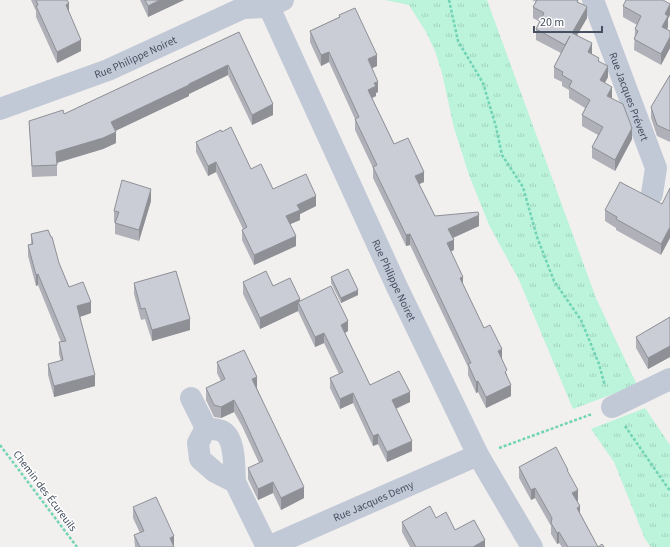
<svg xmlns="http://www.w3.org/2000/svg" width="670" height="547" font-family="'Source Sans 3',sans-serif">
<style>
.grass{fill:url(#grass-tufts)}
.lines{fill:none;stroke-linecap:round;stroke-linejoin:round}
.path{stroke:#70d4b5;stroke-width:2.5;stroke-dasharray:3 2;stroke-linecap:butt}
.street{stroke:#c2c9d6;stroke-width:22}
.wall{fill:#afb0b8}
.shaded-wall{fill:#8e9096}
.building{fill:#cbcdd6;stroke:#8e9096}
.labels{text-anchor:middle;dominant-baseline:central;stroke-width:3;stroke-linejoin:round;paint-order:stroke}
.street-label{font-size:11px;fill:#464f5f;stroke:#fff}
</style>
<defs>
<pattern id="grass-tufts" width="24" height="20" patternUnits="userSpaceOnUse"><rect width="24" height="20" fill="#bbf3db"/><path d="M3 7l-1-3M5 7V3M7 7l1-3M15 17l-1-3M17 17v-4M19 17l1-3" fill="none" stroke="#a2d2be"/></pattern>
</defs>
<rect width="100%" height="100%" fill="#f2f0ef"/>
<g class="grass">
<path d="M385 0H487L596 298 637 385 573 409 519 280 489 225 469 175 454 128 442 73 435 51 426 32 409 5Z"/>
<path d="M645 408 670 445V547H651L645 539 614 462 591 429Z"/>
</g>
<g class="lines">
<g class="path">
<path d="M449 0 458 41 483 83 496 127 502 155 523 187 537 237 554 281 581 320 599 364 605 386"/>
<path d="M625 426 670 491"/>
<path d="M0 445 77 547"/>
<path d="M499 448 592 414"/>
</g>
<g class="street">
<path id="s1" d="M283 0 269 7 397 287 478 455 532 547"/>
<path id="s2" d="M593 0 656 168 652 194"/>
<path id="s3" d="M0 109 108 70 243 8 269 7"/>
<path d="M191 398 206 428 198 443 200 459 215 472 235 482 267 547"/>
<path d="M612 407 670 379"/>
<path d="M206 428C211 429 217 429 222 431 236 438 234 469 235 482"/>
<path id="s4" d="M268 547 478 455"/>
</g>
</g>
<g class="wall">
<path d="M31 0H67L69 12 81 51 57 63 36 17V11Z"/>
<path d="M140 0H184L148 17Z"/>
<path d="M532 0H578V3L587 18 577 35 592 54 599 61 608 77 605 83 632 139 615 171 592 158V147L598 135 582 126V115L585 108 569 98V90L562 86V82L554 78V67L561 53 536 40V29L540 22 533 18V7L536 2Z"/>
<path d="M623 6 668 19V27L667 30 670 31V48L661 65 634 50 635 29 637 25 623 17Z"/>
<path d="M339 15 377 66 372 68 378 92 376 93V96L372 98 394 144 424 182 419 184 435 216 479 226 453 238 454 250 451 251 463 284 484 328 502 360 507 375 511 396 486 408 478 392 476 393 468 375V367L410 245 406 246 373 178V168L355 130V119L329 62 321 66 310 42V31L339 17Z"/>
<path d="M239 32 273 115 252 125 228 75 189 94V96L115 131 116 143 103 149 57 163V176L32 177 29 121 64 114Z"/>
<path d="M670 75V142L657 136 651 118V107Z"/>
<path d="M222 132 251 169 273 189 316 206 300 214V220L290 224 296 246 254 265 242 240V230L243 229 216 172 208 176 196 152V142Z"/>
<path d="M151 201 139 241 115 234V223L114 222V211Z"/>
<path d="M662 204 661 255 616 230V228L605 221V210Z"/>
<path d="M31 234 59 263 69 287 91 313 79 317 95 386 54 397 48 375V364L61 361 59 354V342H61L38 285 36 286 28 256V245L31 244Z"/>
<path d="M331 277 358 295 341 303 331 283Z"/>
<path d="M243 282 273 286 300 300 348 331 345 333 370 385 410 402 396 409 412 451 387 462 378 444 373 446 353 403 340 409 330 388V378L339 374 324 343 315 347 298 311 260 329 243 294Z"/>
<path d="M134 283 190 330 152 341 145 319 141 320 134 294Z"/>
<path d="M670 317V357L648 369 636 348V337Z"/>
<path d="M217 362 257 388 304 498 281 510 273 493 258 500 248 479V468L259 463 242 426 234 412 221 418 214 417 206 400V388L221 381 217 373Z"/>
<path d="M519 467 568 473 578 501H577L580 513 598 547H604H562L559 543 557 544 551 534V526L535 498 531 500 519 478Z"/>
<path d="M133 507 174 546V547H135L134 535 140 533 133 518Z"/>
<path d="M436 518 455 530 485 547H410L402 532V522Z"/>
</g>
<g class="shaded-wall">
<path d="M160 0H184L148 17V6Z"/>
<path d="M69 3V14L66 5Z"/>
<path d="M670 4V15L668 19V27L662 38V27L665 14Z"/>
<path d="M587 7V18L572 44V33Z"/>
<path d="M670 37V48L661 65V54Z"/>
<path d="M81 40V51L57 63V52Z"/>
<path d="M592 43V54L588 63V52Z"/>
<path d="M329 52V62L321 66V55Z"/>
<path d="M377 55V66L368 70V59Z"/>
<path d="M228 65V75L189 94V96L111 133V122Z"/>
<path d="M608 66V77L600 91V80Z"/>
<path d="M378 82V92L376 93V96L368 100V90L374 83Z"/>
<path d="M612 87V98L607 96Z"/>
<path d="M273 104V115L252 125V115Z"/>
<path d="M632 128V139L615 171V160Z"/>
<path d="M116 132V143L103 149 56 163V152Z"/>
<path d="M216 162V172L208 176V166Z"/>
<path d="M424 172V182L415 186V176Z"/>
<path d="M151 189V201L139 241V230Z"/>
<path d="M316 196V206L300 214V220L286 226V216L297 205Z"/>
<path d="M479 215V226L448 240V229Z"/>
<path d="M670 227V238L661 255V244Z"/>
<path d="M410 234V245L406 246V235Z"/>
<path d="M296 236V246L254 265V255Z"/>
<path d="M454 240V250L447 253V243Z"/>
<path d="M38 274V285L36 286V275Z"/>
<path d="M463 277V287L460 278Z"/>
<path d="M358 290V295L341 303V298Z"/>
<path d="M300 299V307L298 302V311L260 329V318Z"/>
<path d="M91 302V313L77 318V306Z"/>
<path d="M190 319V330L152 341V330Z"/>
<path d="M348 321V331L341 335V325Z"/>
<path d="M324 333V343L315 347V337Z"/>
<path d="M670 346V357L648 369V358Z"/>
<path d="M502 349V360L498 351Z"/>
<path d="M95 375V386L54 397V386Z"/>
<path d="M257 377V388L252 390V379Z"/>
<path d="M478 381V392L476 393V382Z"/>
<path d="M511 385V396L486 408V397Z"/>
<path d="M410 392V402L392 410V400Z"/>
<path d="M353 393V403L340 409V399Z"/>
<path d="M234 400V412L221 418V407Z"/>
<path d="M378 434V444L373 446V436Z"/>
<path d="M412 441V451L387 462V452Z"/>
<path d="M273 482V493L258 500V489Z"/>
<path d="M304 487V498L281 510V498Z"/>
<path d="M535 488V498L531 500V490Z"/>
<path d="M578 490V501L572 504V493Z"/>
<path d="M580 506V517L577 508Z"/>
<path d="M559 532V543L557 544V533Z"/>
<path d="M174 536V547L170 538Z"/>
<path d="M485 540V547H473Z"/>
</g>
<g class="building">
<path d="M36 0H67L69 3 66 5 81 40 57 52 36 6 38 5Z"/>
<path d="M145 0H160L148 6Z"/>
<path d="M537 0H578L577 2 586 6 587 7 572 33 592 43 588 52 599 58 598 61 608 66 600 80 612 87 607 96 623 104 632 128 615 160 592 147 603 127 582 115 590 100 569 87 572 81 562 75 563 72 554 67 570 36 565 45 536 29 544 13 533 7Z"/>
<path d="M626 0H663L670 4 665 14 668 16 662 27 670 31V37L661 54 634 39 638 31 635 29 641 16 623 6Z"/>
<path d="M355 8 377 55 368 59 378 82 374 83 376 86 368 90 394 144 408 138 424 172 415 176 435 216 478 212 479 215 448 229 454 240 447 243 463 277 460 278 484 328 490 325 502 349 498 351 507 370 505 372 511 385 486 397 478 381 476 382 468 364 471 363 410 234 406 235 373 167 377 165 355 119 359 117 329 52 321 55 310 31 340 17 339 15Z"/>
<path d="M239 32 273 104 252 115 228 65 189 84V85L111 122 116 132 103 138 56 152 57 165 32 166 29 121 63 110 64 114Z"/>
<path d="M670 75V131L657 125 651 107Z"/>
<path d="M231 127 251 169 261 164 273 189 306 174 316 196 297 205 300 210 286 216 296 236 254 255 242 230 247 227 216 162 208 166 196 142 221 130 222 132Z"/>
<path d="M122 180 151 189 139 230 115 223 119 212 114 211Z"/>
<path d="M620 182 662 204 670 188V227L661 244 616 219 617 217 605 210Z"/>
<path d="M48 230 51 237H52L59 263 69 287 83 282 91 302 77 306 95 375 54 386 48 364 63 360 59 342 66 341 38 274 36 275 28 245 33 244 31 234Z"/>
<path d="M348 269 358 290 341 298 331 277Z"/>
<path d="M176 271 190 319 152 330 145 308 141 309 134 283Z"/>
<path d="M266 271 273 286 290 278 300 299 260 318 243 282Z"/>
<path d="M331 286 348 321 341 325 370 385 399 371 410 392 392 400 412 441 387 452 378 434 373 436 353 393 340 399 330 378 343 372 324 333 315 337 298 302Z"/>
<path d="M670 317V346L648 358 636 337Z"/>
<path d="M244 350 257 377 252 379 304 487 281 498 273 482 258 489 248 468 263 461 242 415 234 400 221 407 214 405 206 388 225 379 217 362Z"/>
<path d="M556 447 568 470H567L578 490 572 493 580 506 577 508 598 547 602 544 604 547H568L559 532 557 533 551 523 552 518 535 488 531 490 519 467Z"/>
<path d="M156 497 174 536 170 538 174 547H140L134 535 144 531 133 507Z"/>
<path d="M430 506 436 518 446 512 455 530 474 520 485 540 473 547H416L402 522Z"/>
</g>
<g class="labels">
<g class="street-label">
<text stroke="none"><textPath href="#s3" startOffset="145">Rue Philippe Noiret</textPath></text>
<text stroke="none"><textPath href="#s2" startOffset="103">Rue Jacques Prévert</textPath></text>
<text stroke="none"><textPath href="#s1" startOffset="316">Rue Philippe Noiret</textPath></text>
<text transform="translate(45 491) rotate(53)">Chemin des Écureuils</text>
<text stroke="none"><textPath href="#s4" startOffset="115">Rue Jacques Demy</textPath></text>
</g>
</g>
<path d="M534 26v6h68v-6" fill="none" stroke="#464f5f" stroke-width="2"/>
<text x="540" y="26" font-size="12" fill="#464f5f" stroke="#ffffff" stroke-width="3" paint-order="stroke">20 m</text>
</svg>
